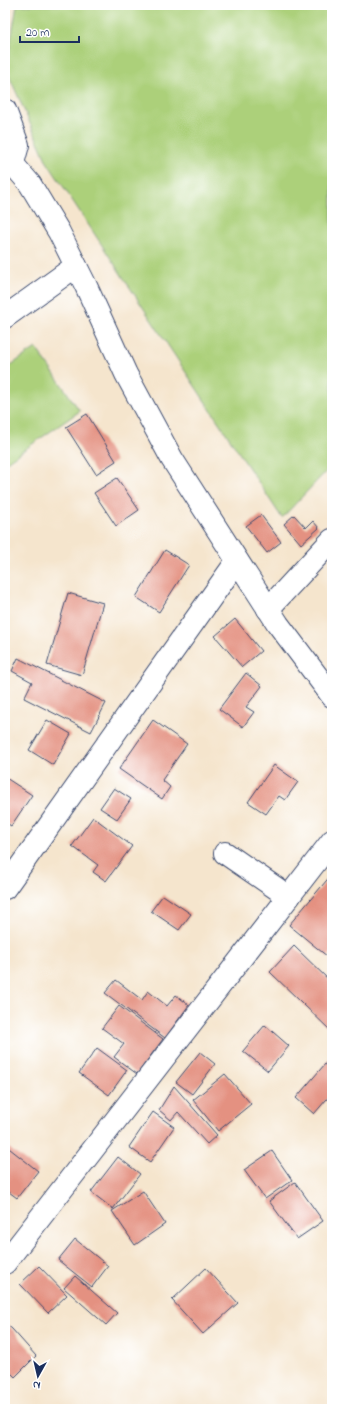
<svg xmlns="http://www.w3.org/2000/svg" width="337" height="1414" font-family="'Indie Flower',sans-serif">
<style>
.green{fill:#acd07a;stroke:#64806c}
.building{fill:#e49181}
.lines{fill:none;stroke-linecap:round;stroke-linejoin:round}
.minor-casing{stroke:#3c4a6f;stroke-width:24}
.minor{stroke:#fff;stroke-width:22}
</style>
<rect width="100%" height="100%" fill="#fff"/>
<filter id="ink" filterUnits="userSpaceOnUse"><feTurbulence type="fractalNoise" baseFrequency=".025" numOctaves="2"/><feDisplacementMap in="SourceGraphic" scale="8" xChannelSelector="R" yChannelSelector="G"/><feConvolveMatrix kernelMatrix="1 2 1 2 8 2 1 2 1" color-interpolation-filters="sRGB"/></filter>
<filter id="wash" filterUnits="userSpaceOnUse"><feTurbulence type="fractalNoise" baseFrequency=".012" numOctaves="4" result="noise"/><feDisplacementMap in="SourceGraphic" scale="16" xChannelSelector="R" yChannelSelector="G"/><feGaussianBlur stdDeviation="0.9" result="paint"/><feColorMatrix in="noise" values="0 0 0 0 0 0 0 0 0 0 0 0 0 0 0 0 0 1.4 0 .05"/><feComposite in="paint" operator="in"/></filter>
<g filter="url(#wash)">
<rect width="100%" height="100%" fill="#f5e5cd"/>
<g class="green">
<path d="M17 5H332V465L282 518 47 162 6 69Z"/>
<path d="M36 348 80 411 5 463V369Z"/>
</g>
<g id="blocks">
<g class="building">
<path d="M87 414 116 461 96 474 66 427Z"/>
<path d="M117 478 139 510 116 526 94 493Z"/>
<path d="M261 515 281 542 267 553 246 526Z"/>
<path d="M294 515 306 528 313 521 319 528 301 544 284 524Z"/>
<path d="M165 550 189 565 159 612 136 597Z"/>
<path d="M68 593 103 603 82 675 47 665Z"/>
<path d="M235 619 261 651 242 667 215 636Z"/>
<path d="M18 658 106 703 91 732 24 698 32 682 12 671Z"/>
<path d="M246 673 262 686 246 707 254 712 243 727 219 709Z"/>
<path d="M47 720 71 734 53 765 29 750Z"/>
<path d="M153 720 187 744 162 780 170 787 162 799 119 769Z"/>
<path d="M274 765 298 782 285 800 279 796 266 814 248 802Z"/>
<path d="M6 778 32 795 11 826 5 822V780Z"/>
<path d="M114 788 131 799 117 819 100 808Z"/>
<path d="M93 817 132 846 106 881 93 872 98 865 72 846Z"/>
<path d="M332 874V952L328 957 289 925Z"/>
<path d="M163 895 191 914 179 930 151 911Z"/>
<path d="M294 946 332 983V1032L270 972Z"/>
<path d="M116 980 142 1000 148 991 167 1006 176 995 189 1005 165 1038 105 993Z"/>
<path d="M119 1006 163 1039 137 1074 114 1057 124 1044 102 1028Z"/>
<path d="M265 1025 289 1046 268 1071 243 1051Z"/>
<path d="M97 1048 127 1070 109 1095 79 1073Z"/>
<path d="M200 1052 215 1064 192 1094 176 1082Z"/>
<path d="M331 1057 332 1093 314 1114 296 1098Z"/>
<path d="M225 1074 251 1104 218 1131 193 1100Z"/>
<path d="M174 1086 217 1135 207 1144 178 1112 171 1120 159 1110Z"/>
<path d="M153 1112 174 1127 150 1162 129 1147Z"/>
<path d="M5 1145 38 1171 17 1198 5 1189Z"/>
<path d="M272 1151 292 1180 265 1199 244 1170Z"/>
<path d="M118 1157 140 1174 113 1209 91 1192Z"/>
<path d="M295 1182 323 1221 297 1239 269 1201Z"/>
<path d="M143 1191 165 1224 135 1245 112 1211Z"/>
<path d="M75 1239 108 1266 92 1287 58 1260Z"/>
<path d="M39 1266 67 1295 48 1313 20 1284Z"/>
<path d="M206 1268 238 1303 203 1334 172 1300Z"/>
<path d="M75 1276 117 1313 106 1325 64 1288Z"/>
<path d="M5 1323 12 1329 36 1356 15 1377 5 1367Z"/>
</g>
</g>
</g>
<g filter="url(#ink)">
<use href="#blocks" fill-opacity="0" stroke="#3c4a6f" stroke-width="1"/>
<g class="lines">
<defs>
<g id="minor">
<path d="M5 110 18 145 13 163"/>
<path d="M5 155 30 184 59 232 86 286 126 374 172 459 278 624 332 696"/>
<path d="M5 317 76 266"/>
<path d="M268 609 332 540"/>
<path d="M225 853 289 897"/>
<path d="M5 888 237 561"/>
<path d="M5 1263 332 841"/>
</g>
</defs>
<use href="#minor" class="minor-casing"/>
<use href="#minor" class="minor"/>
</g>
</g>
<rect width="337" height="1414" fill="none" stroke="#fff" stroke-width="20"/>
<g transform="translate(38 1376) rotate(188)" stroke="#ffffff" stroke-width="3" paint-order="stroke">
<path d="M0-3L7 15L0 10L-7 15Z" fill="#1b2f5e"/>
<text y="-6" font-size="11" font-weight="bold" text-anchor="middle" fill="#1b2f5e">N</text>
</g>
<path d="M20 36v6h59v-6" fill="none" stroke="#1b2f5e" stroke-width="2"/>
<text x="26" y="36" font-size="12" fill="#1b2f5e" stroke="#ffffff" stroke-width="3" paint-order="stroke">20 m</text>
</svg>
